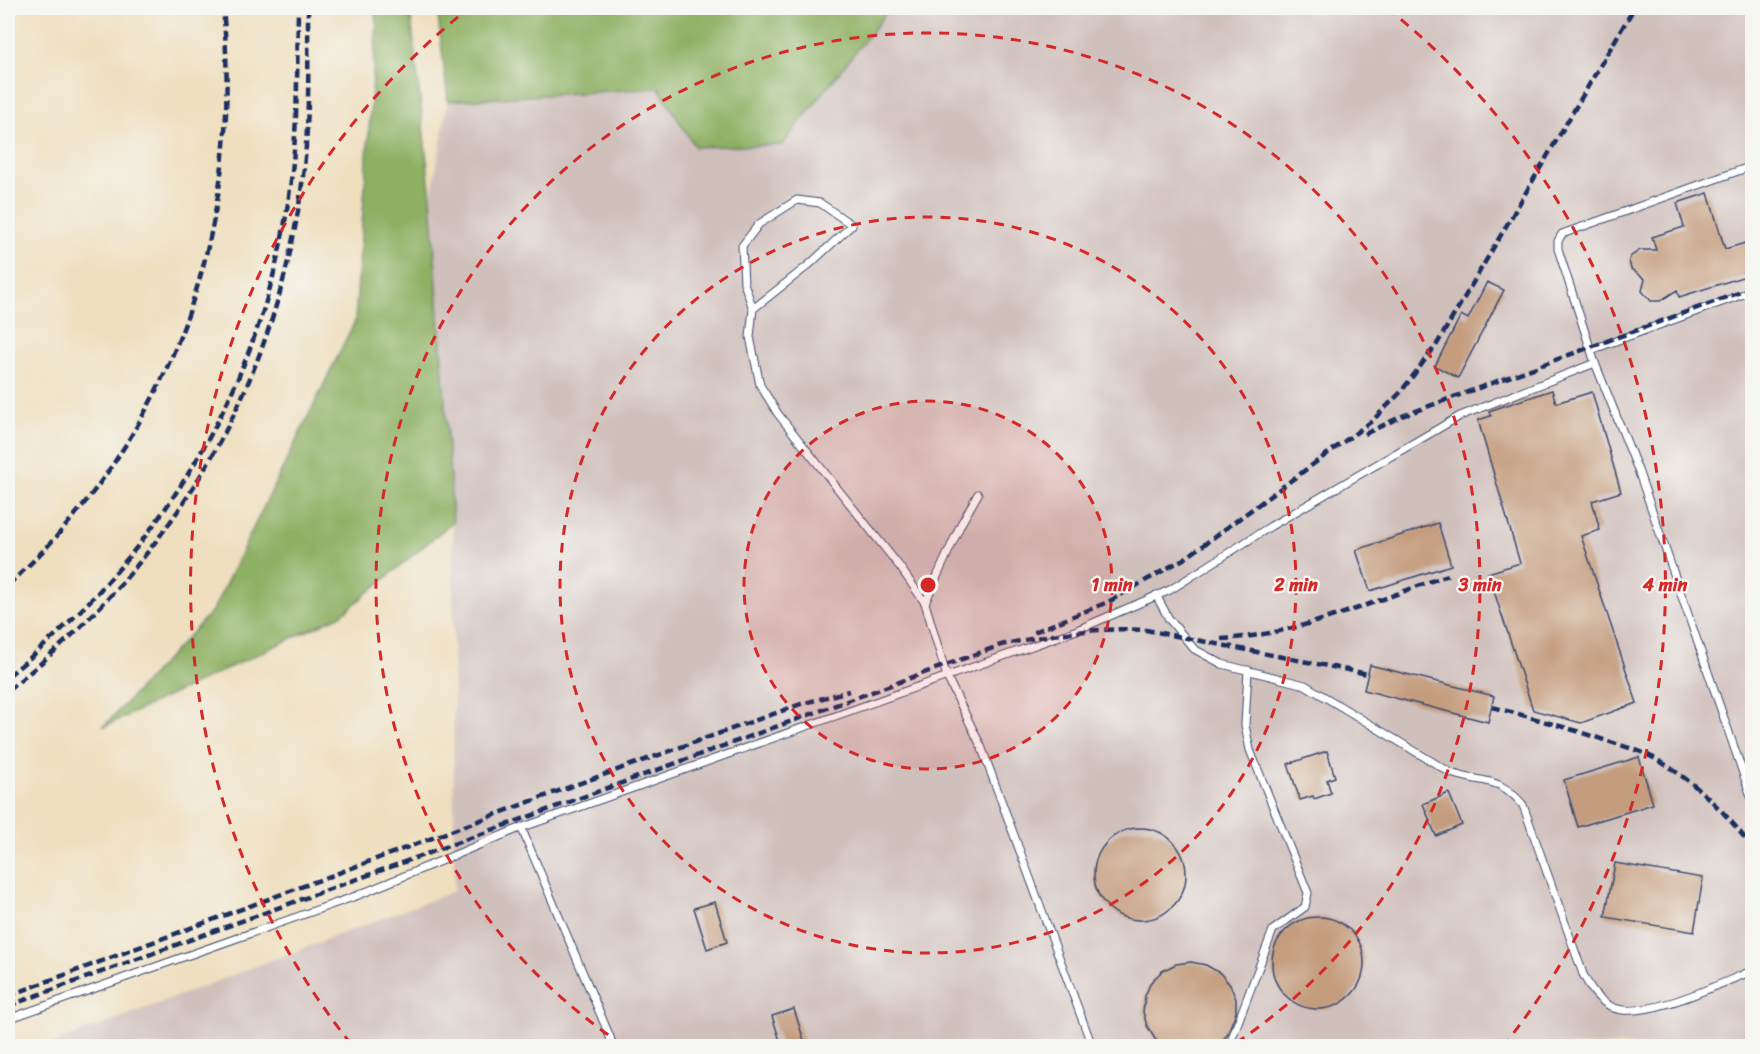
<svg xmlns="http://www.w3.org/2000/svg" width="1760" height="1054" font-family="Sriracha,sans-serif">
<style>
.industrial{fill:#d0c0bc}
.forest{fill:#8eb063;stroke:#547060;stroke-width:1.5}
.building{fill:#c49c7e}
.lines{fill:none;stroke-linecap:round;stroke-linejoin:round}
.lane-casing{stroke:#3b496d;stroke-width:9}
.lane{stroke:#fff;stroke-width:7}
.rail{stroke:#1b2f5e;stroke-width:4.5;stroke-dasharray:9 4.5;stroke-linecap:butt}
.ring{fill:none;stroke:#d62828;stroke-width:3;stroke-dasharray:10 8}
.centre{fill:#d62828;stroke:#f6f6f2;stroke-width:3}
.ring-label{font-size:18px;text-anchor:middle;font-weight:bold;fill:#d62828;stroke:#f6f6f2;stroke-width:4.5;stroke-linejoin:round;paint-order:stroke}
</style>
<rect width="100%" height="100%" fill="#f6f6f2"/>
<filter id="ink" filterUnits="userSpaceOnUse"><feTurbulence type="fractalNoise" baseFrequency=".0167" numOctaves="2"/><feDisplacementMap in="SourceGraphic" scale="12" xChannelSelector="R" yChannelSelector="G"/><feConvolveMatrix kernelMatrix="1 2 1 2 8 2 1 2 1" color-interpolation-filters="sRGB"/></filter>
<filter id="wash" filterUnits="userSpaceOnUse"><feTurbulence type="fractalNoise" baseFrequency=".008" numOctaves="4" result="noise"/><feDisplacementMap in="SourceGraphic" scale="24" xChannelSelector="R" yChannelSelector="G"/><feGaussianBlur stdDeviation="1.35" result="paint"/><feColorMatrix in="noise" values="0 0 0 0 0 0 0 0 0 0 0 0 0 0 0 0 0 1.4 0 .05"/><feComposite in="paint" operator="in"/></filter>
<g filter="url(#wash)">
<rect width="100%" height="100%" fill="#efdfbf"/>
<path class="industrial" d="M890 8H1752V1046H46L454 891 453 522 431 198 448 101 660 88 695 147 782 145Z"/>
<g class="forest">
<path d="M372 8H410L431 198 453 522 341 615 103 727 213 610 355 321 377 21Z"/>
<path d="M437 8H890L782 145 695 147 659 88 448 101Z"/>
</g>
<g id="blocks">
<g class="building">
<path d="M1708 193 1725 249 1752 241V274L1679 297 1677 290 1660 301H1651L1642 291 1645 279 1631 269 1629 261 1630 257 1640 250H1656L1652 237 1684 227 1677 203Z"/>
<path d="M1487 282 1504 290 1458 378 1435 366 1461 315 1468 319Z"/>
<path d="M1552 390 1556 403 1592 392 1621 492 1592 501 1600 530 1581 536 1637 703 1581 723 1533 710 1488 573 1520 563 1478 420 1491 416 1489 411Z"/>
<path d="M1438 523 1451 565 1370 591 1356 550Z"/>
<path d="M1370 665 1494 696 1488 722 1364 690Z"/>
<path d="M1327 751 1335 777 1327 780 1331 793 1314 799 1313 796 1300 800 1288 764Z"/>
<path d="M1639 757 1653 804 1578 827 1564 780Z"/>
<path d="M1449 793 1462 825 1436 836 1423 804Z"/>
<circle cx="1140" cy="874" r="46"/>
<path d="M1615 863 1703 878 1694 932 1605 917Z"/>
<path d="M715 902 727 942 707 949 694 908Z"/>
<circle cx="1318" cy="963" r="46"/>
<path d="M1191 962 1206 965 1220 973 1230 985 1236 999V1012L1227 1035 1216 1047H1164L1155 1039 1147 1026 1143 1012 1145 996 1151 982 1162 971 1176 964Z"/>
<path d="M794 1009 806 1047H782L772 1016Z"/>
</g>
</g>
</g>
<g filter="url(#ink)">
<use href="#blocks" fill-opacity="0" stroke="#3b496d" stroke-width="1.5"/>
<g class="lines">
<defs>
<g id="lane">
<path d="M1752 166 1562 234 1558 241V249L1595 363 1638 470 1752 799"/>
<path d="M753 309 744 283 742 246 759 224 797 200 820 203 852 225 810 264 753 309 750 337 760 385 778 414 900 567 925 603"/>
<path d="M1591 350 1752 291"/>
<path d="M978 494 961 524 925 603 947 677 981 746 1092 1046"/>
<path d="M1156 595 1169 619 1194 649 1222 664 1305 685 1451 773C1484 784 1498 775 1523 805L1583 974C1590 988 1598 1001 1614 1008 1646 1020 1721 983 1752 971"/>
<path d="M521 827 610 1037 612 1046"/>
<path d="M8 1019 356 896 515 830 1077 630 1170 590 1271 526 1460 416 1595 363"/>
<path d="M1229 1046 1273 930 1305 907 1308 893 1250 750 1245 725 1248 670"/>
</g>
</defs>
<use href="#lane" class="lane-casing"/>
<use href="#lane" class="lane"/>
<g class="rail">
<path d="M1365 434 1402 416 1752 288"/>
<path d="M8 585C173 435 244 228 223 8"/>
<path d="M1034 632 1108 602 1187 557 1372 421 1400 393 1437 344 1634 8"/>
<path d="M1221 639C1300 635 1375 601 1448 575"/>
<path d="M8 676C156 558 260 391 288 203 298 138 297 73 298 8"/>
<path d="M8 690C173 562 278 384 303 176 310 120 308 63 308 8"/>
<path d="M1492 707C1530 717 1569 728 1607 741 1620 745 1634 749 1646 754 1687 774 1727 812 1752 848"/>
<path d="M8 996 564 789 801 704 849 691"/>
<path d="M8 1006 1001 645C1050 634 1096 627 1146 630L1368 674"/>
</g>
</g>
</g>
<circle cx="928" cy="585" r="184" fill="#d62828" fill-opacity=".12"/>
<g class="ring">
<circle cx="928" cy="585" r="184"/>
<circle cx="928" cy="585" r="368"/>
<path d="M623 1045A552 552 0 1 1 1233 1045"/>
<path d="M351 1044A737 737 0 0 1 469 8M1387 8A737 737 0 0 1 1505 1044"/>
</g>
<circle cx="928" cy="585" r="9" class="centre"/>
<g class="ring-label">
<text x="1112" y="591">1 min</text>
<text x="1296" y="591">2 min</text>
<text x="1480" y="591">3 min</text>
<text x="1665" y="591">4 min</text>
</g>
<rect width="1760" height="1054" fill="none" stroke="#f6f6f2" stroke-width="30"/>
</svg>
